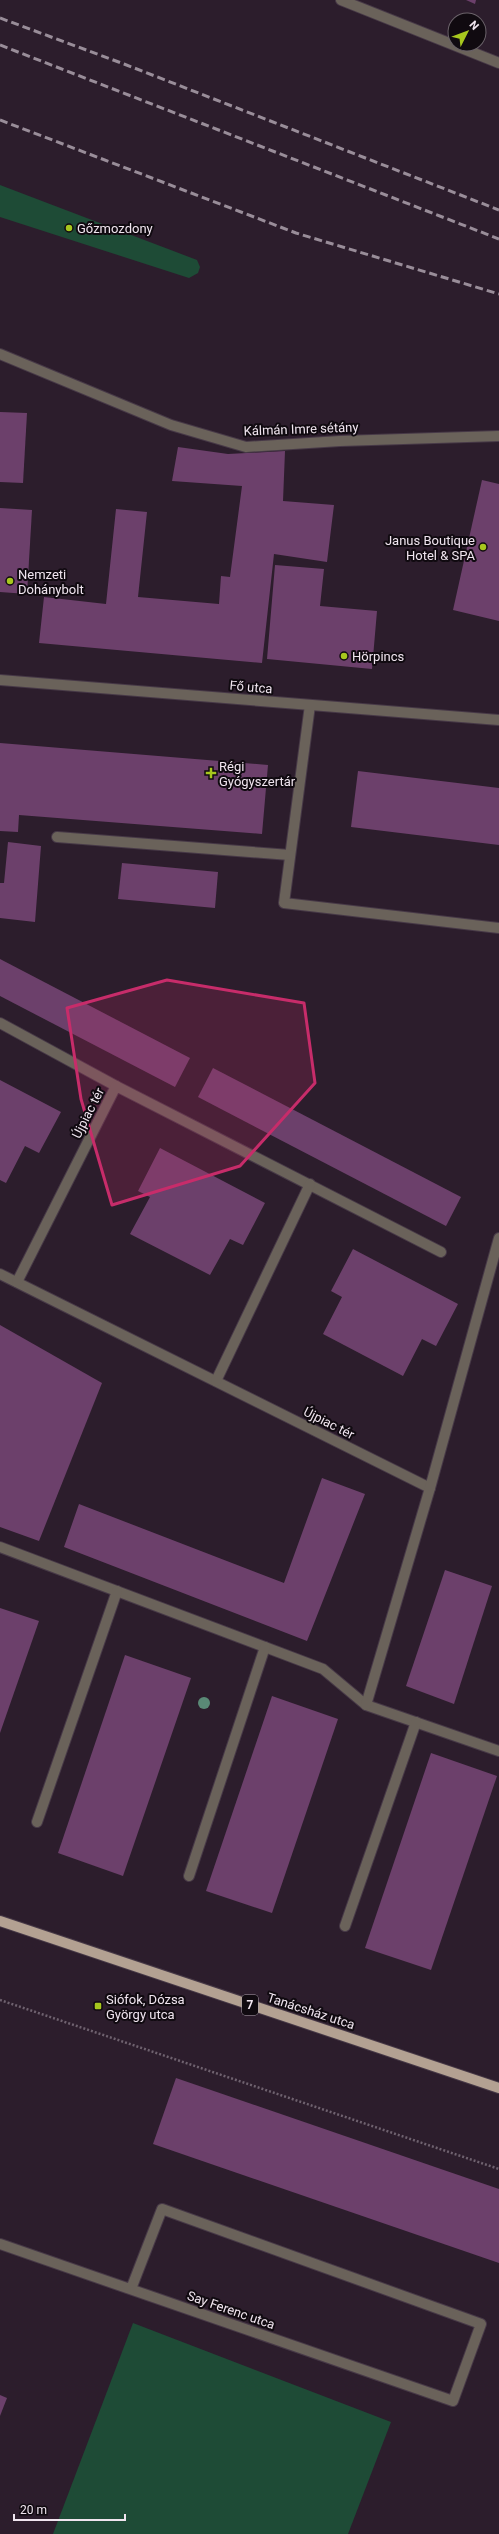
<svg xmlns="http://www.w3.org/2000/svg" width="499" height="2534" font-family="Roboto,sans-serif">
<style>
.green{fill:#1e4b36}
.building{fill:#6c406b}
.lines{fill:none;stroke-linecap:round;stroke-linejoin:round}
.lane-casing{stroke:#473947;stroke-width:12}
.street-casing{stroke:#473947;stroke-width:12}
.primary-casing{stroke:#473947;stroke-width:12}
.path{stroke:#6f626f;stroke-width:2.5;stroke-dasharray:2 2;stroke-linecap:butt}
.lane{stroke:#6a625a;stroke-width:10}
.street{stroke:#6a625a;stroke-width:10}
.primary{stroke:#b3a192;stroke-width:10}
.rail{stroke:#998d99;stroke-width:3;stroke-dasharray:8 4;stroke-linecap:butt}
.tree{fill:#5a8976}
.marked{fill:#c72c6a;fill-opacity:0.2;stroke:#c72c6a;stroke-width:3;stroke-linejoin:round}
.poi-dot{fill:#a7c71e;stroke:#100a10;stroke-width:1.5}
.labels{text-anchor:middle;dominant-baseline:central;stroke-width:4;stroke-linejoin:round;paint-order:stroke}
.shield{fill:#100a10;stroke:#ada3ac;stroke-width:1}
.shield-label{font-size:12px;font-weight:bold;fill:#f0e5ef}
.poi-label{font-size:13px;fill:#f0e5ef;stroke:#100a10;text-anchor:start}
.street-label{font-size:13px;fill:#f0e5ef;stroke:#100a10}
</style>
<rect width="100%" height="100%" fill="#2c1d2c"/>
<g class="green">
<path d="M0 185 197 260 200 267 198 273 189 278 0 217Z"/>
<path d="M133 2323 391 2422 348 2534H53Z"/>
</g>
<g class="building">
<path d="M466 0H476L475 4Z"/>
<path d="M0 412 27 413 23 483 0 482Z"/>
<path d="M178 447 228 454 285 451 283 501 334 505 327 562 274 554 262 663 39 643 44 597 106 604 116 509 147 512 138 597 219 604 221 576 230 577 242 486 172 481Z"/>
<path d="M482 480 499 484V621L453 610Z"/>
<path d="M0 508 32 510 27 594 0 592Z"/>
<path d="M275 565 324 569 320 606 377 611 372 669 267 659Z"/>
<path d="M0 743 268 765 262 834 19 815 18 832 0 831Z"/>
<path d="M358 771 499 788V845L351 827Z"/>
<path d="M8 842 41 846 35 922 0 918V883H4Z"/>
<path d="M122 863 218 872 215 908 118 899Z"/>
<path d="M0 959 190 1058 175 1087 0 996Z"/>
<path d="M213 1068 461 1197 446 1226 198 1097Z"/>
<path d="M0 1080 61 1112 39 1153 25 1146 6 1183 0 1180Z"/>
<path d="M160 1148 265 1203 243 1245 230 1239 210 1275 130 1234 150 1197 138 1191Z"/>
<path d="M353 1249 458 1304 436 1346 422 1339 403 1376 323 1334 342 1297 331 1291Z"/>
<path d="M0 1325 102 1383 39 1541 0 1527Z"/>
<path d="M322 1478 365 1494 307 1641 64 1547 79 1504 284 1583Z"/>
<path d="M445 1570 492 1586 454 1704 406 1686Z"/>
<path d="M0 1608 39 1621 0 1733Z"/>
<path d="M125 1655 191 1678 123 1876 58 1853Z"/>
<path d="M272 1696 338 1719 272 1913 206 1891Z"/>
<path d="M431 1753 497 1776 431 1970 365 1948Z"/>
<path d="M176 2078 499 2189V2263L153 2144Z"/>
<path d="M0 2395 7 2398 0 2416Z"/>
</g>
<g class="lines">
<defs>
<g id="lane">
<path d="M0 354 171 425 246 447 340 441 499 436"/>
<path d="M310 705 284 903 499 928"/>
<path d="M57 837 290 855"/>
<path d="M0 1023 116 1086"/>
<path d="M0 1274 430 1488"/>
<path d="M17 1282 116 1086 441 1252"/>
<path d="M216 1381 310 1184"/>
<path d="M0 1547 323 1669 366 1705 499 1751"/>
<path d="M366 1705 430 1488 499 1238"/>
<path d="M37 1822 117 1591"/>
<path d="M189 1876 265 1647"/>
<path d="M345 1926 416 1722"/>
<path d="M0 2244 453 2401 481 2324 162 2209 131 2289"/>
</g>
<g id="street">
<path d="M341 0 499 63"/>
<path d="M0 680 499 720"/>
</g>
<path id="primary" d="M0 1921 499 2088"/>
</defs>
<use href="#lane" class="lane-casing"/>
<use href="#street" class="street-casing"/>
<use href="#primary" class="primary-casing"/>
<path class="path" d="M0 2000 499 2169"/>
<use href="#lane" class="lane"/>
<use href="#street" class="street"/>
<use href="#primary" class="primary"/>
<g class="rail">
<path d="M0 18 124 64 499 210"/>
<path d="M0 45 499 239"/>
<path d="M0 120 296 233 499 294"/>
</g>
</g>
<circle class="tree" cx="204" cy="1703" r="6"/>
<path class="marked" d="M167 980 304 1003 315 1083 240 1166 112 1205 81 1099 67 1008Z"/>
<g class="poi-dot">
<circle cx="69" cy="228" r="4"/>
<circle cx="483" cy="547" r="4"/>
<circle cx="10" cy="581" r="4"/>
<circle cx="344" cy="656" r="4"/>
<path d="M209 767h4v4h4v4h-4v4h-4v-4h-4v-4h4z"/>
<rect x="94" y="2002" width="8" height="8" rx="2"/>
</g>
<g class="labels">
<rect class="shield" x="242" y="1995" width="16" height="20" rx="3"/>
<g class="shield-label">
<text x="250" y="2005">7</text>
</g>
<g class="poi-label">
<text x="77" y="228">Gőzmozdony</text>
<text x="475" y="540" text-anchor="end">Janus Boutique<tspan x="475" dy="15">Hotel &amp; SPA</tspan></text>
<text x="18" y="574">Nemzeti<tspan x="18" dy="15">Dohánybolt</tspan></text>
<text x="352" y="656">Hörpincs</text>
<text x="219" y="766">Régi<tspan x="219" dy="15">Gyógyszertár</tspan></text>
<text x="106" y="1999">Siófok, Dózsa<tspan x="106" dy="15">György utca</tspan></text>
</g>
<g class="street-label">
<text transform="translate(301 429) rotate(-2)">Kálmán Imre sétány</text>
<text transform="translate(251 687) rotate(5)">Fő utca</text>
<text transform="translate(88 1113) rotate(-63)">Újpiac tér</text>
<text transform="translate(329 1423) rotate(27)">Újpiac tér</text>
<text transform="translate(311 2011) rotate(18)">Tanácsház utca</text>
<text transform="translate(231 2310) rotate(19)">Say Ferenc utca</text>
</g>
</g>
<g transform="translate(467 32) rotate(48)"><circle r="19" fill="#100a10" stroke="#6a6269"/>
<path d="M0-3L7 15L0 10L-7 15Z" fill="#a7c71e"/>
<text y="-6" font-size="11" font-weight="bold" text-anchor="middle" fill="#f0e5ef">N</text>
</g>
<path d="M14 2514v6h111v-6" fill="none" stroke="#f0e5ef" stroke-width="2"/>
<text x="20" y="2514" font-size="12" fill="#f0e5ef" stroke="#100a10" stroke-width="3" paint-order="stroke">20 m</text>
</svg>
